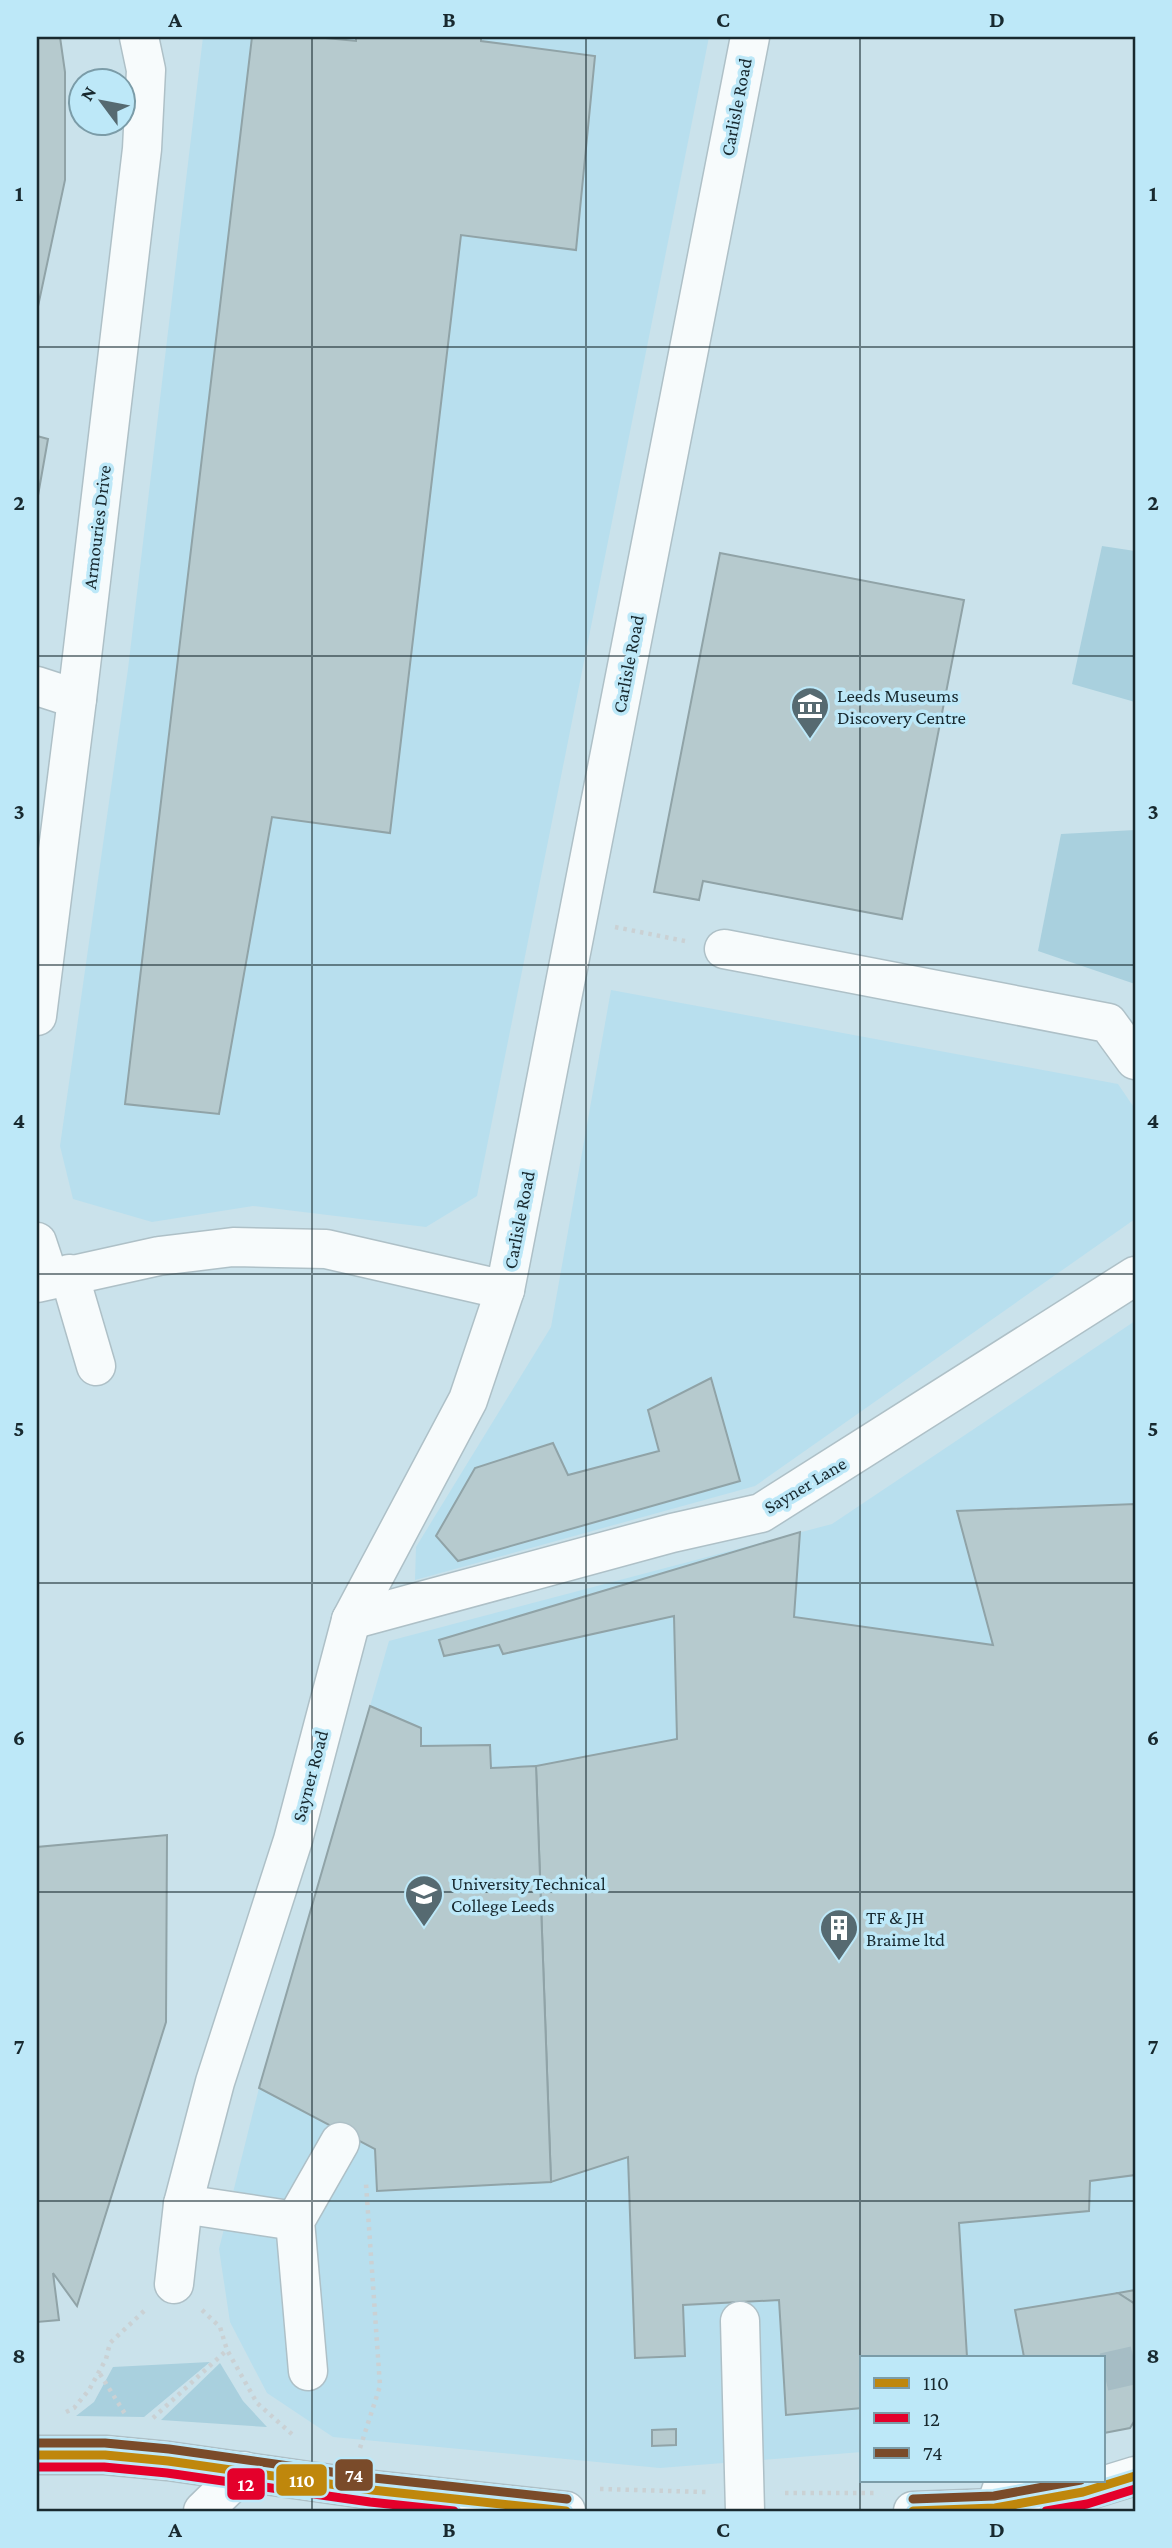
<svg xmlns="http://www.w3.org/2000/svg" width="1172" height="2548" font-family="'Crimson Pro',serif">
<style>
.built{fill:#b8dfee}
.green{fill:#a9d0de}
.building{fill:#b6cace;stroke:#90a3a7;stroke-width:2}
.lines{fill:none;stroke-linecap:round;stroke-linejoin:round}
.minor-tunnel{stroke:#a6bdc5;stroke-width:38;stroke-dasharray:38 19;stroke-linecap:butt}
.minor-casing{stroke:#aec0c7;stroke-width:41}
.major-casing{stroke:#aec0c7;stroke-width:41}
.path{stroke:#cad1d4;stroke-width:4.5;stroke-dasharray:3.5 5;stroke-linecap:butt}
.minor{stroke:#f7fbfc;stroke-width:38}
.major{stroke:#f7fbfc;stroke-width:38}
.bus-1-casing{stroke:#bde8f8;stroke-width:14}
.bus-2-casing{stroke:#bde8f8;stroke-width:14}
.bus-3-casing{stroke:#bde8f8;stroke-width:14}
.bus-1{stroke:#bf870c;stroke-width:9}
.bus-2{stroke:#e4002b;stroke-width:9}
.bus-3{stroke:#7a4b2a;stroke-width:9}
.grid{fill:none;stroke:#18292f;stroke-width:2;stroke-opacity:0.55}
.labels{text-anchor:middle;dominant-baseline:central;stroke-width:7;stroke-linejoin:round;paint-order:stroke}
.street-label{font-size:19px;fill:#18292f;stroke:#bde8f8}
.poi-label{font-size:19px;fill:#18292f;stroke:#bde8f8;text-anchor:start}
.line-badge{stroke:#bde8f8;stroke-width:2.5}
.badge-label{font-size:19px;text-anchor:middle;font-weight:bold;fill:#fff}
.neatline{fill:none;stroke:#18292f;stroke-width:2.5}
.grid-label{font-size:23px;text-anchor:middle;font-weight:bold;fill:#18292f}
</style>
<rect width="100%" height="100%" fill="#cae2eb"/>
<g class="built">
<path d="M203 37H709L477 1196 426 1227 253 1206 152 1222 73 1199 60 1146 128 669Z"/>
<path d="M611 990 1118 1084 1135 1109V1219L755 1486 415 1580 416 1547 551 1327Z"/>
<path d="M1135 1321V2392L1104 2402V2357H862V2452L660 2468 333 2437 267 2393 230 2322 219 2249 259 2088 389 1641 832 1524Z"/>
</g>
<g class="green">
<path d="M1102 546 1135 551V702L1072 684Z"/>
<path d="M1135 830V984L1038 951 1061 834Z"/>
<path d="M210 2362 144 2417 76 2416 94 2402 113 2367Z"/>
<path d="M220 2363 243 2401 267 2427 161 2420Z"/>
</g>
<g class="building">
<path d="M37 37H60L65 72V180L37 311Z"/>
<path d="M252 37H315L356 41V37H481V41L595 56 576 250 461 235 390 833 272 817 219 1114 125 1104Z"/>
<path d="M37 436 48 439 37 501Z"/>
<path d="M720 553 964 600 902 919 703 881 699 900 654 892Z"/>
<path d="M711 1378 740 1481 458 1561 436 1536 475 1468 553 1443 568 1475 659 1451 648 1410Z"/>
<path d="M1135 1504V2175L1090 2181 1089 2211 959 2223 967 2357H862V2408L786 2415 779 2300 683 2305 685 2356 635 2358 628 2157 551 2182 536 1766 677 1739 674 1616 503 1654 499 1645 444 1656 439 1640 800 1532 794 1617 993 1645 957 1511Z"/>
<path d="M370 1706 421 1728V1746L490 1745 491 1768 536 1766 551 2182 377 2191 375 2149 259 2088Z"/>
<path d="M167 1835 166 2022 77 2306 53 2273 59 2320 37 2322V1847Z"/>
<path d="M1135 2290V2304L1118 2293Z"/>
<path d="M1118 2293 1135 2304V2420L1130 2428 1104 2433V2357H1024L1015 2310Z"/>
<path d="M676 2429V2445L652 2446V2430Z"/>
</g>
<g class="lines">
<path class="minor-tunnel" d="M1104 2372 1135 2365"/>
<defs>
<g id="minor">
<path d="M37 686 77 699"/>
<path d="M724 949 1108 1023 1135 1060"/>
<path d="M37 1016 77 699 142 149 146 70 139 37"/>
<path d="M37 1242 49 1278"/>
<path d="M69 1274 96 1366"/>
<path d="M37 1283 159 1256 233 1247 326 1249 505 1290"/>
<path d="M351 1620 672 1533 761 1513 1135 1276"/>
<path d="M183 2204 295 2221"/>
<path d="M174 2284 183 2204 215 2082 293 1840 351 1620 468 1400 505 1290 750 37"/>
<path d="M740 2321 745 2511"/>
<path d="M308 2371 295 2221 340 2142"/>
<path d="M995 2508 1005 2480"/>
</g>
<g id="major">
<path d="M37 2455H105L168 2461 372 2490 566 2511"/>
<path d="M203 2511 244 2471"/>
<path d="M913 2511 995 2508 1083 2492 1135 2476"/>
</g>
</defs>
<use href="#minor" class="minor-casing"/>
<use href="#major" class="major-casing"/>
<g class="path">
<path d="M615 927 685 941"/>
<path d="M202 2310 220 2327 227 2350 257 2403 294 2436"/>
<path d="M100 2374 127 2417"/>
<path d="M66 2412 74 2408 89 2390 106 2359 110 2343 144 2311"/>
<path d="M153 2418 227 2350"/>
<path d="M360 2448 380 2386 366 2184 364 2182"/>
<path d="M600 2489 706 2492"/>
<path d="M785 2493H878"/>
</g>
<use href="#minor" class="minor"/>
<use href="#major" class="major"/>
<defs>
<g id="bus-1">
<path d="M37 2455H105L168 2461 372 2490 566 2511"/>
<path d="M913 2511 995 2508 1083 2492 1135 2476"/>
</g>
<g id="bus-2">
<path d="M37 2467H104L167 2473 370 2502 454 2511"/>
<path d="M1046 2511 1087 2504 1135 2489"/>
</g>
<g id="bus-3">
<path d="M37 2443H105L169 2449 374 2478 567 2499"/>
<path d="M913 2499 994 2496 1081 2480"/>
</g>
</defs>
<use href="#bus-1" class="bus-1-casing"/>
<use href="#bus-2" class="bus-2-casing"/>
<use href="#bus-3" class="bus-3-casing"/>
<use href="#bus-1" class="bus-1"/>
<use href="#bus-2" class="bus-2"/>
<use href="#bus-3" class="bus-3"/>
</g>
<path class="grid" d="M312 37V2511M586 37V2511M860 37V2511M37 347H1135M37 656H1135M37 965H1135M37 1274H1135M37 1583H1135M37 1892H1135M37 2201H1135"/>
<defs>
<symbol id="museum-pin" viewBox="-11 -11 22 30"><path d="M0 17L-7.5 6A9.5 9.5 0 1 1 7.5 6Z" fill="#566a71" stroke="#bde8f8"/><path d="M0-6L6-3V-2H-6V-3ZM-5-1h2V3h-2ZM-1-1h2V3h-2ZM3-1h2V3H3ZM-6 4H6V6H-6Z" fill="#fff"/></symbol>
<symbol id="school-pin" viewBox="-11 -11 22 30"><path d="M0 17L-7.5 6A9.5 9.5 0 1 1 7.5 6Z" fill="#566a71" stroke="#bde8f8"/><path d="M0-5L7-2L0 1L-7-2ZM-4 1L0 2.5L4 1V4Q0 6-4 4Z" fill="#fff"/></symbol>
<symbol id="building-pin" viewBox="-11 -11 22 30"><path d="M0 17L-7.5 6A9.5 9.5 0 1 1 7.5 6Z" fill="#566a71" stroke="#bde8f8"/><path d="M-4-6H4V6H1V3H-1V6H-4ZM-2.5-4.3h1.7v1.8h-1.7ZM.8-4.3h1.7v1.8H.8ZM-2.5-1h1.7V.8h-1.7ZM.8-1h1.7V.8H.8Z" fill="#fff"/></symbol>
</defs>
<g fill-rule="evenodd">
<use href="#museum-pin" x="788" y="684" width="44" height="60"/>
<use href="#school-pin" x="402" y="1872" width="44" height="60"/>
<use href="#building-pin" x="817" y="1906" width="44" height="60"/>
</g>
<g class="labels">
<g class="street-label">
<text transform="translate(736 107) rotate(-79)">Carlisle Road</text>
<text transform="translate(97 527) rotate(-83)">Armouries Drive</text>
<text transform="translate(628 664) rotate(-79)">Carlisle Road</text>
<text transform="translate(519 1220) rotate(-79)">Carlisle Road</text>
<text transform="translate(805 1485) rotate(-31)">Sayner Lane</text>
<text transform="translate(310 1776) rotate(-75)">Sayner Road</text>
</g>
<g class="poi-label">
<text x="837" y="695">Leeds Museums<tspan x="837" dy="22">Discovery Centre</tspan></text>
<text x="451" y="1883">University Technical<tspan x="451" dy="22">College Leeds</tspan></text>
<text x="866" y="1917">TF &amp; JH<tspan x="866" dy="22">Braime ltd</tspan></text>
</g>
</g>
<g class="line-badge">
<rect x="334" y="2458" width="40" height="34" rx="7" fill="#7a4b2a"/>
<rect x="275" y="2463" width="53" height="34" rx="7" fill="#bf870c"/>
<rect x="226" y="2467" width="40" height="34" rx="7" fill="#e4002b"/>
</g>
<g class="badge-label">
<text x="354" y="2482">74</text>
<text x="302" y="2487">110</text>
<text x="246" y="2491">12</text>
</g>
<rect width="1172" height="2548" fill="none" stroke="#bde8f8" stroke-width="77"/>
<rect x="860" y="2356" width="245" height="126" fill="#bde8f8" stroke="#7b9ca8" stroke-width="2"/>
<rect x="874" y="2378" width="35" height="10" fill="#bf870c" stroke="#7b9ca8" stroke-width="2"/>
<text x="923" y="2390" font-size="21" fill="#18292f">110</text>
<rect x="874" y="2413" width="35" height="10" fill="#e4002b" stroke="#7b9ca8" stroke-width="2"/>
<text x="923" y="2426" font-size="21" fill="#18292f">12</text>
<rect x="874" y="2448" width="35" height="10" fill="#7a4b2a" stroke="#7b9ca8" stroke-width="2"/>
<text x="923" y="2460" font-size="21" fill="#18292f">74</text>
<g transform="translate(102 102) rotate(302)"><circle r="33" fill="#bde8f8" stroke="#7b9ca8" stroke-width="2"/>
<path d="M0-5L12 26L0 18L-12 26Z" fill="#566a71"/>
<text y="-10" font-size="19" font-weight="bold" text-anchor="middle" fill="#18292f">N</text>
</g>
<rect x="38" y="38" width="1096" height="2472" class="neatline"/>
<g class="grid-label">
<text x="175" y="27">A</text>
<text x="449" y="27">B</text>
<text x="723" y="27">C</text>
<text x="997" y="27">D</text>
<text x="19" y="201">1</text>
<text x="1153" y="201">1</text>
<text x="19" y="510">2</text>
<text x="1153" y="510">2</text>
<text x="19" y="819">3</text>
<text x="1153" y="819">3</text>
<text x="19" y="1128">4</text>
<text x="1153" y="1128">4</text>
<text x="19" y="1436">5</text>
<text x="1153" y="1436">5</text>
<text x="19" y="1745">6</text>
<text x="1153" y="1745">6</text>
<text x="19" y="2054">7</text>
<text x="1153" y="2054">7</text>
<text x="19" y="2363">8</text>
<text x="1153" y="2363">8</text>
<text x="175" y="2537">A</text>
<text x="449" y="2537">B</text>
<text x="723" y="2537">C</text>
<text x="997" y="2537">D</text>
</g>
</svg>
